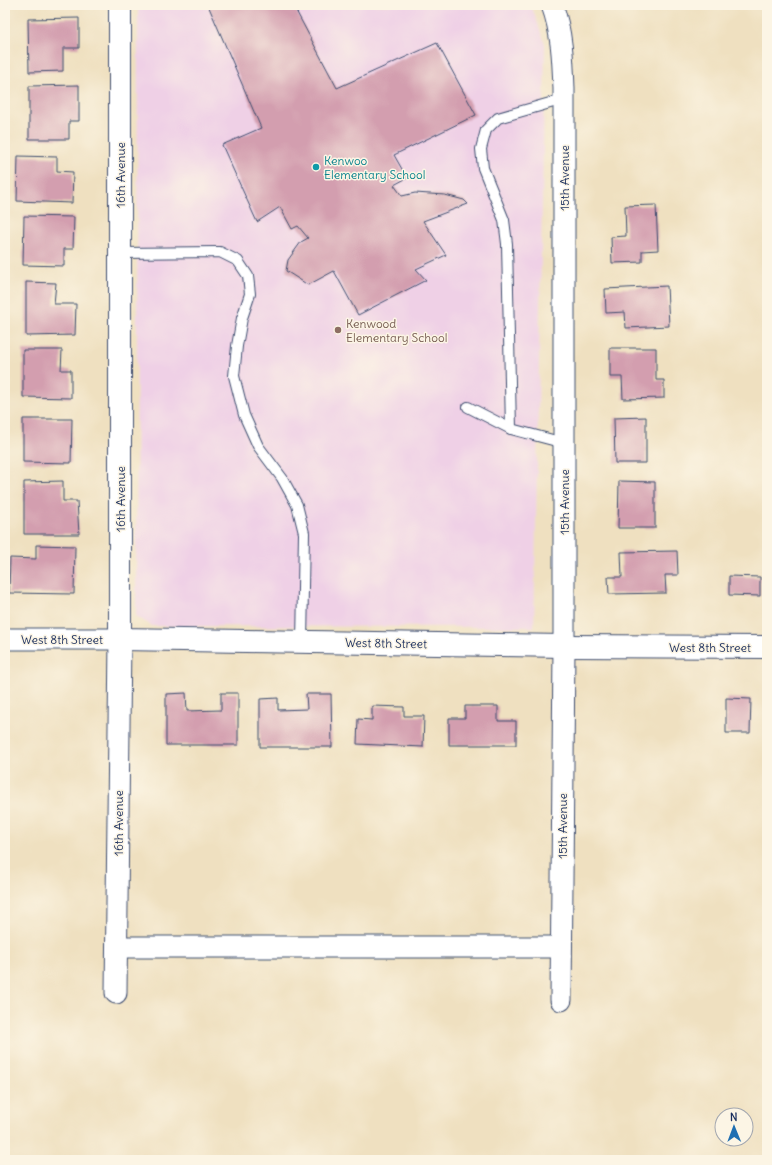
<svg xmlns="http://www.w3.org/2000/svg" width="772" height="1165" font-family="Delius,sans-serif">
<style>
.built{fill:#efd0e6}
.building{fill:#d39eaf}
.lines{fill:none;stroke-linecap:round;stroke-linejoin:round}
.lane-casing{stroke:#3b4a6d;stroke-width:12}
.street-casing{stroke:#3b4a6d;stroke-width:23}
.secondary-casing{stroke:#3b4a6d;stroke-width:24}
.lane{stroke:#fff;stroke-width:10}
.street{stroke:#fff;stroke-width:21}
.secondary{stroke:#fff;stroke-width:22}
.culture-dot{fill:#0f9aa8;stroke:#fcf5e5;stroke-width:1.5}
.education-dot{fill:#8d6e63;stroke:#fcf5e5;stroke-width:1.5}
.labels{text-anchor:middle;dominant-baseline:central;stroke-width:3;stroke-linejoin:round;paint-order:stroke}
.culture-label{font-size:12px;fill:#0d838f;stroke:#fcf5e5;text-anchor:start}
.street-label{font-size:12px;fill:#1b2f5e;stroke:#fcf5e5}
.education-label{font-size:12px;fill:#785e54;stroke:#fcf5e5;text-anchor:start}
</style>
<rect width="100%" height="100%" fill="#fcf5e5"/>
<filter id="ink" filterUnits="userSpaceOnUse"><feTurbulence type="fractalNoise" baseFrequency=".025" numOctaves="2"/><feDisplacementMap in="SourceGraphic" scale="8" xChannelSelector="R" yChannelSelector="G"/><feConvolveMatrix kernelMatrix="1 2 1 2 8 2 1 2 1" color-interpolation-filters="sRGB"/></filter>
<filter id="wash" filterUnits="userSpaceOnUse"><feTurbulence type="fractalNoise" baseFrequency=".012" numOctaves="4" result="noise"/><feDisplacementMap in="SourceGraphic" scale="16" xChannelSelector="R" yChannelSelector="G"/><feGaussianBlur stdDeviation="0.9" result="paint"/><feColorMatrix in="noise" values="0 0 0 0 0 0 0 0 0 0 0 0 0 0 0 0 0 1.4 0 .05"/><feComposite in="paint" operator="in"/></filter>
<g filter="url(#wash)">
<rect width="100%" height="100%" fill="#efe0c0"/>
<path class="built" d="M138 5H531L545 44 534 627 152 626 136 616Z"/>
<g id="blocks">
<g class="building">
<path d="M208 5H293L337 88 437 43 476 115 394 155 407 178 394 185 402 196 415 193 445 195 464 200 468 204 423 221 446 255 416 269 426 280 358 315 334 271 308 285 286 271 288 260 301 242 308 238 298 226 292 229 280 207 257 222 222 145 261 128Z"/>
<path d="M79 18V48H63V71L29 72 28 19Z"/>
<path d="M79 85V121H69V139H29V86Z"/>
<path d="M18 156 57 157V171L73 172 72 203 17 201Z"/>
<path d="M656 205 658 250 642 251V262L612 263 611 237 626 236 625 206Z"/>
<path d="M24 216 74 217 73 249H64V266L23 265Z"/>
<path d="M26 282 56 283 54 304H76L75 335 26 336Z"/>
<path d="M667 286 669 326 626 328 625 312 606 313 605 289Z"/>
<path d="M610 348H656V380H664V398L623 399 622 377H610Z"/>
<path d="M23 350H62L61 370H71V398L23 397Z"/>
<path d="M646 417V463H615L614 418Z"/>
<path d="M23 419H72L71 463 23 462Z"/>
<path d="M63 481V501H77L79 534H24V482Z"/>
<path d="M619 481 655 482V528H618Z"/>
<path d="M36 545 75 546 74 594 9 593 10 558 36 559Z"/>
<path d="M677 551 678 575H665L666 593 609 594 608 577H622L621 552Z"/>
<path d="M729 576 760 577V596L729 595Z"/>
<path d="M186 693 187 711 221 710V693H238V745H166V694Z"/>
<path d="M306 694H331L332 747H260V699L278 698V710L307 709Z"/>
<path d="M726 698 751 699 750 733H726Z"/>
<path d="M372 706 404 707V716H424L423 747 357 744 358 719 372 720Z"/>
<path d="M465 706H498V721H516V745H449V718H465Z"/>
</g>
</g>
</g>
<g filter="url(#ink)">
<use href="#blocks" fill-opacity="0" stroke="#3b4a6d" stroke-width="1"/>
<g class="lines">
<defs>
<g id="lane">
<path d="M120 253 220 252 238 261 248 276 250 294 242 318 237 346 234 376 244 415 258 446 282 478 297 505 304 533 302 642"/>
<path d="M468 407 511 429"/>
<path d="M564 443 511 429 507 244 504 220 483 168 481 149 486 130 498 118 564 99"/>
</g>
<g id="street">
<path d="M552 5C562 32 563 61 564 89V646L561 1000"/>
<path d="M5 639H120L116 993"/>
<path d="M117 947H561"/>
</g>
<path id="secondary" d="M120 5V639L564 646 767 647"/>
</defs>
<use href="#lane" class="lane-casing"/>
<use href="#street" class="street-casing"/>
<use href="#secondary" class="secondary-casing"/>
<use href="#lane" class="lane"/>
<use href="#street" class="street"/>
<use href="#secondary" class="secondary"/>
</g>
</g>
<circle class="culture-dot" cx="316" cy="167" r="4"/>
<circle class="education-dot" cx="338" cy="330" r="4"/>
<g class="labels">
<g class="culture-label">
<text x="324" y="160">Kenwoo<tspan x="324" dy="14">Elementary School</tspan></text>
</g>
<g class="street-label">
<text transform="translate(120 175) rotate(-90)">16th Avenue</text>
<text transform="translate(564 178) rotate(-90)">15th Avenue</text>
<text transform="translate(120 499) rotate(-90)">16th Avenue</text>
<text transform="translate(564 502) rotate(-90)">15th Avenue</text>
<text x="62" y="639">West 8th Street</text>
<text transform="translate(386 643) rotate(1)">West 8th Street</text>
<text x="710" y="647">West 8th Street</text>
<text transform="translate(118 823) rotate(-90)">16th Avenue</text>
<text transform="translate(562 826) rotate(-90)">15th Avenue</text>
</g>
<g class="education-label">
<text x="346" y="323">Kenwood<tspan x="346" dy="14">Elementary School</tspan></text>
</g>
</g>
<rect width="772" height="1165" fill="none" stroke="#fcf5e5" stroke-width="20"/>
<g transform="translate(734 1127) rotate(359)"><circle r="19" fill="#fcf5e5" stroke="#a2a6af"/>
<path d="M0-3L7 15L0 10L-7 15Z" fill="#1f6fb2"/>
<text y="-6" font-size="11" font-weight="bold" text-anchor="middle" fill="#1b2f5e">N</text>
</g>
</svg>
